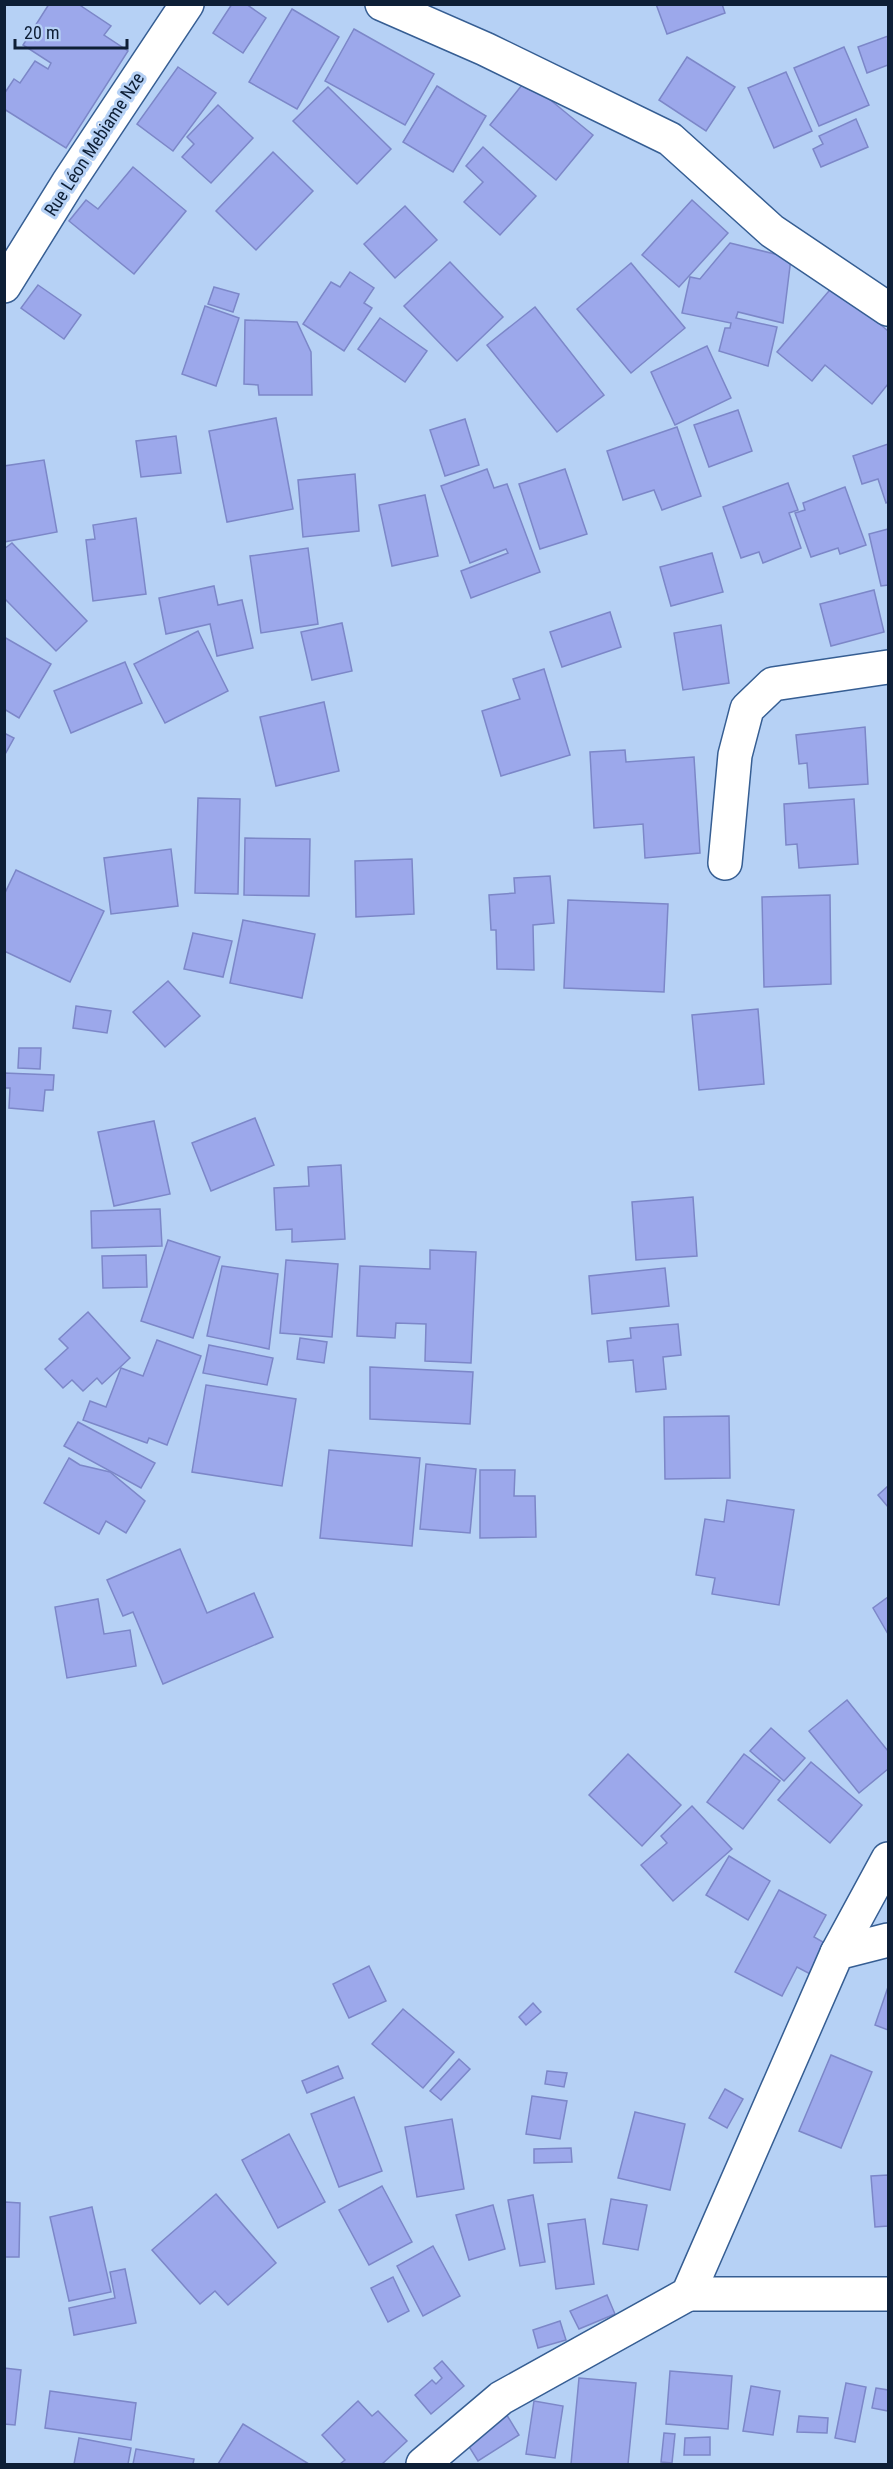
<svg xmlns="http://www.w3.org/2000/svg" width="893" height="2469" font-family="'Roboto Condensed',sans-serif">
<style>
.building{fill:#9ca8eb;stroke:#7c87c8;stroke-width:1.5}
.lines{fill:none;stroke-linecap:round;stroke-linejoin:round}
.minor-casing{stroke:#365e93;stroke-width:36}
.minor{stroke:#fff;stroke-width:33}
.labels{text-anchor:middle;dominant-baseline:central;stroke-width:6;stroke-linejoin:round;paint-order:stroke}
.street-label{font-size:18px;fill:#0e1f36;stroke:#b6d1f5}
</style>
<rect width="100%" height="100%" fill="#b6d1f5"/>
<g class="building">
<path d="M49 4H78L111 26 104 35 128 51 66 148 4 109V94L14 79 20 83 35 61 48 69 51 63 23 45Z"/>
<path d="M232 4H246L266 18 243 53 213 33Z"/>
<path d="M656 4H722L725 13 667 34Z"/>
<path d="M292 9 339 37 297 109 249 82Z"/>
<path d="M354 29 434 74 405 125 325 81Z"/>
<path d="M888 36V65L867 73 858 47Z"/>
<path d="M844 47 869 105 819 126 794 68Z"/>
<path d="M687 57 735 87 706 131 659 100Z"/>
<path d="M178 67 216 93 173 151 137 124Z"/>
<path d="M786 72 812 131 774 148 748 88Z"/>
<path d="M526 80 593 135 556 180 490 125Z"/>
<path d="M437 86 486 116 453 172 403 142Z"/>
<path d="M328 87 391 149 357 184 293 121Z"/>
<path d="M218 105 253 138 211 183 182 157 194 144 187 137Z"/>
<path d="M856 119 868 147 821 167 813 149 823 144 819 136Z"/>
<path d="M483 147 536 196 500 235 464 202 483 182 466 166Z"/>
<path d="M273 152 313 191 256 250 216 211Z"/>
<path d="M133 167 186 211 134 274 69 221 86 200 98 209Z"/>
<path d="M692 200 728 233 679 287 642 255Z"/>
<path d="M405 206 437 240 395 278 364 244Z"/>
<path d="M730 243 791 258 783 323 738 312 736 318 777 327 768 366 719 351 725 328H730L731 323 682 313 690 277 700 279Z"/>
<path d="M450 262 503 317 457 361 404 306Z"/>
<path d="M631 263 685 328 631 373 577 309Z"/>
<path d="M350 272 374 288 364 303 372 308 344 351 303 324 331 282 340 287Z"/>
<path d="M38 285 81 315 64 339 21 308Z"/>
<path d="M834 285 888 331V384L872 404 825 365 812 381 777 352Z"/>
<path d="M214 287 239 294 233 312 208 304Z"/>
<path d="M205 306 239 318 216 386 182 374Z"/>
<path d="M535 307 604 395 557 432 487 345Z"/>
<path d="M380 318 427 351 405 382 358 349Z"/>
<path d="M245 320 297 322 311 352 312 395H259L258 385 244 384Z"/>
<path d="M707 346 731 398 675 425 651 372Z"/>
<path d="M738 410 752 451 709 467 694 425Z"/>
<path d="M276 418 293 509 227 522 209 431Z"/>
<path d="M465 419 479 465 445 476 430 430Z"/>
<path d="M677 427 701 496 662 510 654 490 623 500 607 451Z"/>
<path d="M176 436 181 473 141 477 136 441Z"/>
<path d="M888 444V502L886 503 878 479 862 484 853 456Z"/>
<path d="M44 460 57 532 4 542V466Z"/>
<path d="M487 469 494 488 507 484 540 572 471 598 461 571 508 553 506 549 470 563 441 486Z"/>
<path d="M565 469 587 534 540 549 519 484Z"/>
<path d="M355 474 359 531 303 537 298 480Z"/>
<path d="M788 483 798 510 789 513 801 548 763 563 759 552 741 558 723 507Z"/>
<path d="M845 487 866 545 840 554 838 548 811 557 795 513 805 510 803 503Z"/>
<path d="M425 495 438 556 392 566 379 505Z"/>
<path d="M136 518 146 594 93 601 86 540 95 539 93 525Z"/>
<path d="M888 529V585L881 586 869 534Z"/>
<path d="M12 543 87 621 56 651 4 598V549Z"/>
<path d="M308 548 318 624 261 633 250 556Z"/>
<path d="M712 553 723 592 671 606 660 567Z"/>
<path d="M214 586 218 605 242 600 253 648 217 656 210 624 166 634 159 598Z"/>
<path d="M874 590 884 632 831 646 820 604Z"/>
<path d="M610 612 621 647 562 667 550 632Z"/>
<path d="M342 623 352 671 312 680 301 632Z"/>
<path d="M721 625 729 683 683 690 674 633Z"/>
<path d="M198 631 228 691 165 723 134 664Z"/>
<path d="M4 637 51 664 19 718 4 709Z"/>
<path d="M125 662 142 703 71 733 54 691Z"/>
<path d="M544 669 570 755 501 776 482 711 520 699 513 679Z"/>
<path d="M324 702 339 771 276 786 260 717Z"/>
<path d="M865 727 868 784 809 788 807 763 799 764 796 735Z"/>
<path d="M4 733 14 738 4 756Z"/>
<path d="M625 750 626 762 694 757 700 853 645 858 643 824 594 828 590 752Z"/>
<path d="M198 798 240 799 238 894 195 893Z"/>
<path d="M854 799 858 864 799 868 797 844 786 845 784 804Z"/>
<path d="M245 838 310 839 309 896 244 895Z"/>
<path d="M171 849 178 906 111 914 104 858Z"/>
<path d="M412 859 414 914 356 917 355 861Z"/>
<path d="M16 870 104 911 70 982 4 951V895Z"/>
<path d="M550 876 554 923 533 925 534 970 497 969 496 930H491L489 895 515 893 514 878Z"/>
<path d="M830 895 831 984 764 987 762 897Z"/>
<path d="M568 900 668 904 664 992 564 988Z"/>
<path d="M243 920 315 934 302 998 230 983Z"/>
<path d="M193 933 232 941 223 977 184 969Z"/>
<path d="M168 981 200 1016 165 1047 133 1012Z"/>
<path d="M76 1006 111 1011 107 1033 73 1028Z"/>
<path d="M758 1009 764 1084 699 1090 692 1015Z"/>
<path d="M19 1048H41L40 1069 18 1068Z"/>
<path d="M4 1073 54 1075 53 1090H45L43 1111 9 1108 10 1088H4Z"/>
<path d="M255 1118 274 1165 211 1191 192 1143Z"/>
<path d="M154 1121 170 1194 114 1206 98 1132Z"/>
<path d="M341 1165 345 1239 292 1242V1229L276 1230 274 1188 309 1186 308 1167Z"/>
<path d="M693 1197 697 1256 636 1260 632 1202Z"/>
<path d="M160 1209 162 1246 92 1248 91 1211Z"/>
<path d="M168 1240 220 1257 193 1338 141 1321Z"/>
<path d="M430 1250 476 1252 471 1363 425 1361 426 1324 396 1323 395 1338 357 1336 360 1266 430 1269Z"/>
<path d="M146 1255 147 1287 103 1288 102 1256Z"/>
<path d="M286 1260 338 1264 332 1337 280 1333Z"/>
<path d="M222 1266 278 1274 269 1349 207 1336Z"/>
<path d="M665 1268 669 1306 592 1314 589 1276Z"/>
<path d="M88 1312 130 1358 102 1384 97 1378 83 1391 72 1380 63 1388 45 1369 68 1348 59 1339Z"/>
<path d="M678 1324 681 1355 663 1357 666 1389 636 1392 633 1360 609 1362 607 1341 631 1338 630 1328Z"/>
<path d="M300 1338 327 1342 324 1363 297 1359Z"/>
<path d="M157 1340 201 1356 167 1445 149 1438 147 1443 83 1420 90 1401 106 1407 121 1368 143 1376Z"/>
<path d="M209 1345 273 1358 267 1385 203 1373Z"/>
<path d="M370 1367 473 1372 470 1424 370 1419Z"/>
<path d="M206 1385 296 1399 282 1486 192 1472Z"/>
<path d="M729 1416 730 1478 665 1479 664 1417Z"/>
<path d="M78 1422 155 1463 141 1488 64 1446Z"/>
<path d="M329 1450 420 1458 412 1546 320 1538Z"/>
<path d="M69 1458 80 1465 110 1472 145 1501 126 1533 106 1521 99 1534 44 1503Z"/>
<path d="M426 1464 476 1469 470 1533 420 1529Z"/>
<path d="M480 1470H515L514 1496H535L536 1537 480 1538Z"/>
<path d="M888 1486V1507L878 1495Z"/>
<path d="M727 1500 794 1510 779 1605 712 1594 715 1578 696 1575 705 1519 724 1522Z"/>
<path d="M180 1549 207 1613 254 1593 273 1637 163 1684 133 1612 123 1616 107 1580Z"/>
<path d="M888 1597V1634L873 1608Z"/>
<path d="M98 1599 104 1634 130 1630 136 1666 67 1678 55 1607Z"/>
<path d="M847 1700 888 1751V1769L859 1793 809 1731Z"/>
<path d="M771 1728 805 1758 784 1781 750 1751Z"/>
<path d="M628 1754 681 1805 642 1846 589 1795Z"/>
<path d="M744 1754 780 1781 743 1829 707 1802Z"/>
<path d="M811 1762 862 1805 830 1843 778 1800Z"/>
<path d="M692 1806 732 1849 673 1901 641 1865 667 1843 661 1836Z"/>
<path d="M729 1856 770 1881 748 1920 706 1895Z"/>
<path d="M779 1890 826 1915 814 1937 830 1946 814 1976 797 1967 782 1996 735 1972Z"/>
<path d="M369 1966 386 2001 349 2018 333 1984Z"/>
<path d="M888 1987V2030L875 2025Z"/>
<path d="M533 2003 541 2012 526 2025 519 2017Z"/>
<path d="M403 2009 454 2052 423 2088 372 2044Z"/>
<path d="M831 2055 872 2072 841 2148 799 2131Z"/>
<path d="M459 2059 470 2069 441 2100 430 2091Z"/>
<path d="M338 2066 343 2078 307 2093 302 2081Z"/>
<path d="M547 2071 567 2073 564 2087 545 2084Z"/>
<path d="M725 2089 743 2099 727 2128 709 2118Z"/>
<path d="M532 2096 567 2101 560 2139 526 2134Z"/>
<path d="M354 2097 382 2171 339 2187 311 2114Z"/>
<path d="M635 2112 685 2124 670 2190 618 2178Z"/>
<path d="M452 2119 464 2189 417 2197 405 2127Z"/>
<path d="M289 2134 325 2202 278 2228 242 2160Z"/>
<path d="M571 2148 572 2162 534 2163V2149Z"/>
<path d="M888 2175V2226L875 2227 871 2176Z"/>
<path d="M382 2186 412 2242 369 2265 339 2210Z"/>
<path d="M216 2194 276 2263 228 2305 215 2291 200 2304 152 2250Z"/>
<path d="M533 2195 545 2262 520 2266 508 2200Z"/>
<path d="M611 2199 647 2205 638 2250 603 2244Z"/>
<path d="M5 2202 20 2203 19 2257H4Z"/>
<path d="M493 2205 505 2249 469 2260 456 2215Z"/>
<path d="M92 2207 111 2292 69 2301 50 2217Z"/>
<path d="M585 2219 594 2284 556 2289 548 2224Z"/>
<path d="M433 2246 460 2296 423 2316 397 2266Z"/>
<path d="M125 2269 136 2323 74 2335 69 2308 115 2298 110 2272Z"/>
<path d="M393 2277 409 2311 388 2322 371 2288Z"/>
<path d="M607 2295 615 2314 579 2329 570 2311Z"/>
<path d="M560 2321 566 2340 538 2348 533 2330Z"/>
<path d="M442 2361 464 2386 431 2414 415 2395 432 2380 436 2384 442 2378 434 2368Z"/>
<path d="M4 2368 21 2370 15 2425 4 2424Z"/>
<path d="M670 2371 732 2376 728 2429 666 2424Z"/>
<path d="M579 2378 636 2383 628 2464H571Z"/>
<path d="M846 2383 866 2387 855 2442 835 2438Z"/>
<path d="M751 2386 780 2391 773 2435 743 2431Z"/>
<path d="M876 2388 888 2390V2411L872 2408Z"/>
<path d="M50 2391 136 2403 131 2440 45 2428Z"/>
<path d="M358 2401 372 2416 378 2411 407 2441 382 2464H340L345 2460 322 2435Z"/>
<path d="M534 2401 563 2406 555 2458 526 2454Z"/>
<path d="M505 2412 519 2435 478 2461 468 2445Z"/>
<path d="M799 2416 828 2418 827 2433 797 2432Z"/>
<path d="M243 2424 309 2464H218Z"/>
<path d="M664 2433 675 2434 672 2463 661 2462Z"/>
<path d="M710 2437V2455H684L685 2438Z"/>
<path d="M79 2438 131 2448 128 2464H74Z"/>
<path d="M136 2449 194 2459 193 2464H133Z"/>
</g>
<g class="lines">
<defs>
<g id="minor">
<path d="M382 4 485 49 670 139 772 231 888 309"/>
<path d="M4 286 68 183 187 4"/>
<path d="M725 863 735 755 747 709 773 684 888 667"/>
<path d="M837 1953 888 1859"/>
<path d="M688 2294H888"/>
<path d="M423 2464 501 2398 688 2294 837 1953 888 1940"/>
</g>
</defs>
<use href="#minor" class="minor-casing"/>
<use href="#minor" class="minor"/>
</g>
<g class="labels">
<g class="street-label">
<text transform="translate(94 144) rotate(-57)">Rue Léon Mebiame Nze</text>
</g>
</g>
<rect width="893" height="2469" fill="none" stroke="#0e1f36" stroke-width="12"/>
<path d="M15 39v9h112v-9" fill="none" stroke="#0e1f36" stroke-width="3"/>
<text x="24" y="39" font-size="18" fill="#0e1f36" stroke="#b6d1f5" stroke-width="4.5" paint-order="stroke">20 m</text>
</svg>
